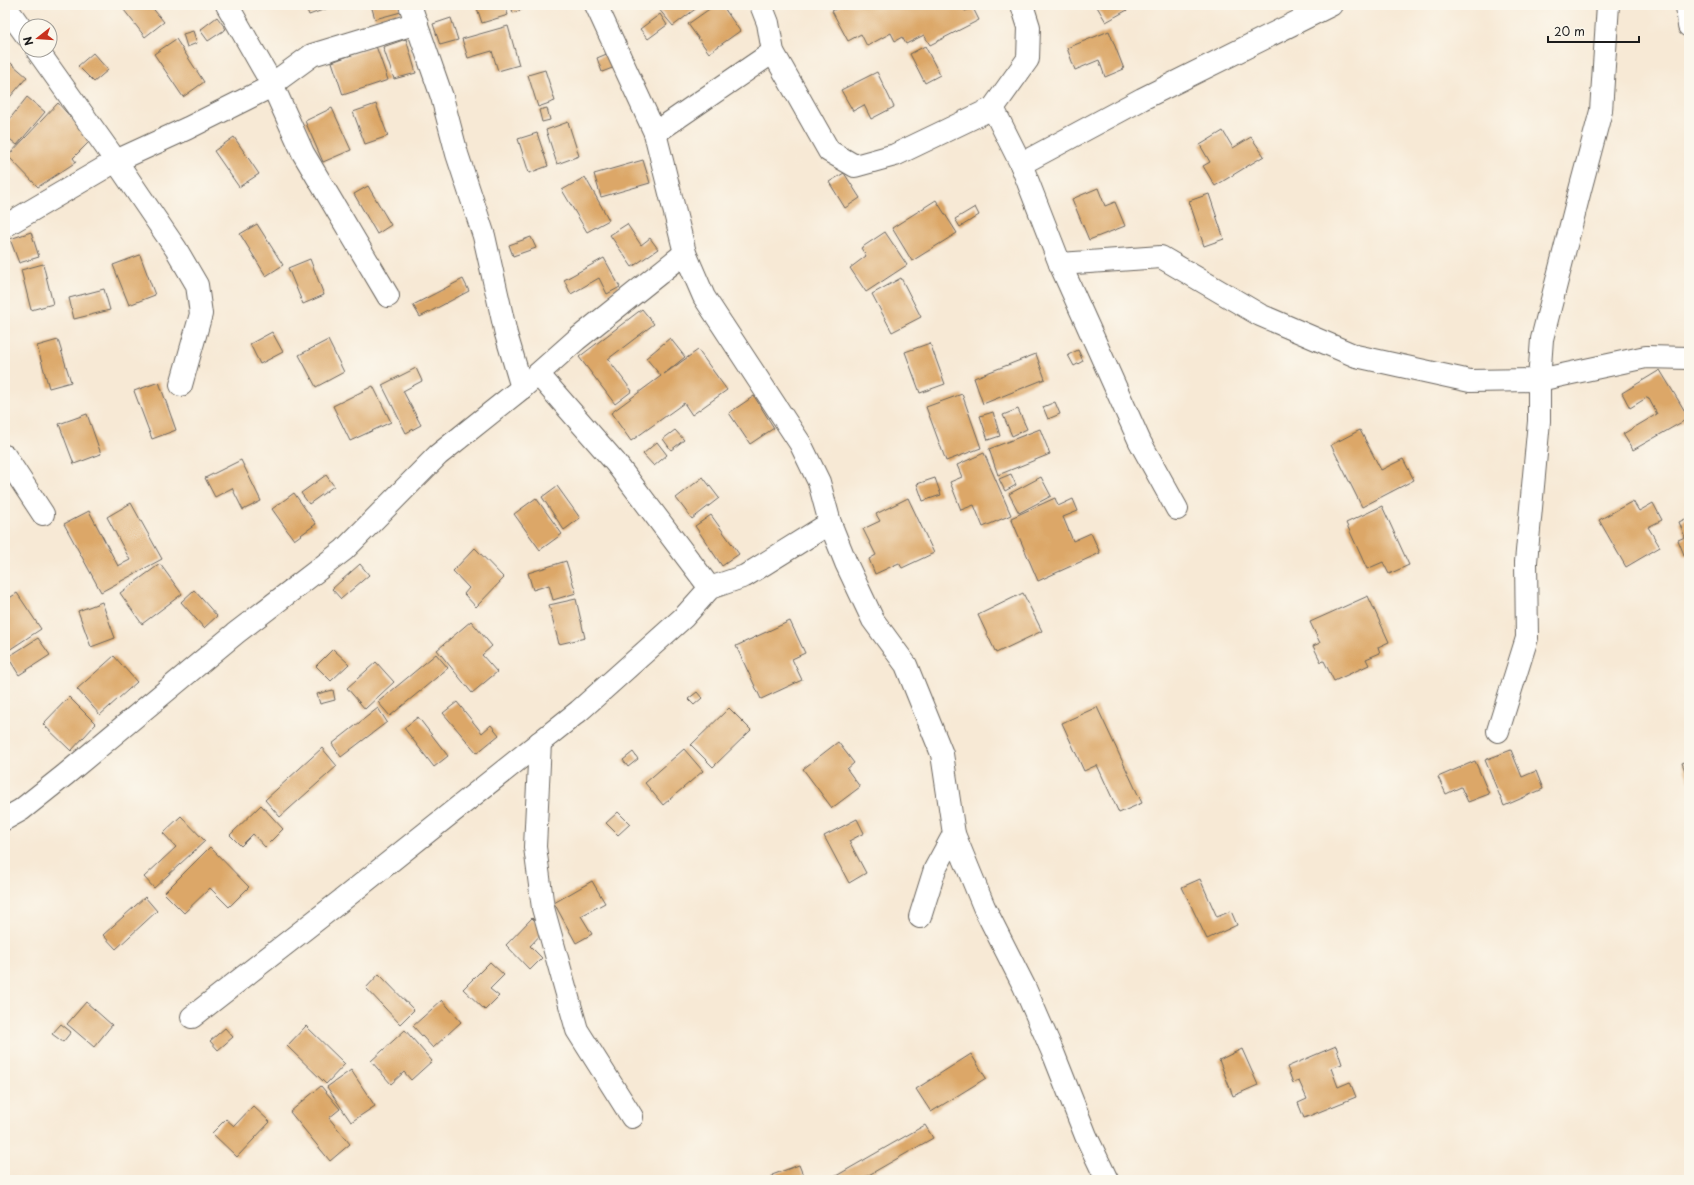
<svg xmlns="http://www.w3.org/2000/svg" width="1694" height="1185" font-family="'Playpen Sans',sans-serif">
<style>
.building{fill:#dca767}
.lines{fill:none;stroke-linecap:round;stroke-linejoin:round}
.minor-casing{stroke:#69645d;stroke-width:24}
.minor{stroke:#fff;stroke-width:22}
</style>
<rect width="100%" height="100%" fill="#fbf7ec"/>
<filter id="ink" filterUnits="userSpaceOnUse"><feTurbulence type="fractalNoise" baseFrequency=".025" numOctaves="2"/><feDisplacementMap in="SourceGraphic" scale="8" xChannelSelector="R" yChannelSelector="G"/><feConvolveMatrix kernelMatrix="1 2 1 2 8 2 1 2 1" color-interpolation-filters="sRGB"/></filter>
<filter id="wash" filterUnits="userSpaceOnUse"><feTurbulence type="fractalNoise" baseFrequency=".012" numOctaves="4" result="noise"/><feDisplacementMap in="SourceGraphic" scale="16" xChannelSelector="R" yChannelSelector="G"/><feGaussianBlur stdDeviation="0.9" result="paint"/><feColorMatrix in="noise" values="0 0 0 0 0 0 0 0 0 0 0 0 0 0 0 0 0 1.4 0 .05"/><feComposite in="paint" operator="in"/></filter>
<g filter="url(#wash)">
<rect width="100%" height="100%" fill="#f7e9d5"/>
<g id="blocks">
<g class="building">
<path d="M130 5H150L164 22 145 37 124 10Z"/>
<path d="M305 5H331V7L309 15Z"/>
<path d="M371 5H399L401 12 375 19Z"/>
<path d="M476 5H505L508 15 482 23Z"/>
<path d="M511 5H534L513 13Z"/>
<path d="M659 5H696L698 7 673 26 657 7Z"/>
<path d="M715 5H722L740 31 709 53 688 24Z"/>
<path d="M843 5H939L941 8 948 5H962L965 11 973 8 979 20 930 45 924 35 906 44 902 37 895 41 891 33 867 46 861 34 848 41 832 11Z"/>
<path d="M1096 5H1127L1129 9 1106 22Z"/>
<path d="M660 14 667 25 648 39 640 29Z"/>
<path d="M217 17 226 29 208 41 200 30Z"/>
<path d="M451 18 458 40 440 45 433 24Z"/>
<path d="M508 26 519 65 498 71 492 51 468 58 462 39Z"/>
<path d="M193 31 197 43 187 47 183 34Z"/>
<path d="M1109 31 1124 69 1105 77 1099 60 1075 70 1067 48Z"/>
<path d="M176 39 204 82 183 97 154 54Z"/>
<path d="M406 39 416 73 394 79 383 47Z"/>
<path d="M376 46 388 80 343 95 332 62Z"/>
<path d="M925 46 940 75 925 83 910 54Z"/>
<path d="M93 53 108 70 94 82 78 66Z"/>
<path d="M609 53 615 67 602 72 597 58Z"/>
<path d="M5 58 27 77 5 103Z"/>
<path d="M545 70 555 101 538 107 528 75Z"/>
<path d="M877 72 894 107 871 119 864 105 853 111 841 90Z"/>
<path d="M27 97 45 112 17 145 5 135V125Z"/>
<path d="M58 103 91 140 73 158 76 162 38 187 8 156Z"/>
<path d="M376 104 388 136 365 144 353 112Z"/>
<path d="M332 108 351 150 323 162 305 121Z"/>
<path d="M547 108 550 120 542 122 539 110Z"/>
<path d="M568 122 579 156 557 164 546 130Z"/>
<path d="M1223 131 1233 148 1251 137 1264 156 1215 186 1203 166 1210 162 1200 145Z"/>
<path d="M537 133 548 166 529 173 518 139Z"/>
<path d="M234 137 259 174 239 187 214 151Z"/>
<path d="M643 160 650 183 601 197 594 174Z"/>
<path d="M844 173 860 198 845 208 829 182Z"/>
<path d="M585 177 609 220 587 232 562 190Z"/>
<path d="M368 186 391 225 377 234 354 194Z"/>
<path d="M1098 188 1105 206 1115 202 1125 226 1089 240 1072 199Z"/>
<path d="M1209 194 1224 239 1204 246 1189 201Z"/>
<path d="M936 200 957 233 912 261 892 228Z"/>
<path d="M975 207 979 215 960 227 955 219Z"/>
<path d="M257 224 283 265 266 276 240 234Z"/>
<path d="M627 224 641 245 650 238 658 249 632 267 610 235Z"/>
<path d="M31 232 39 257 19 263 10 239Z"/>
<path d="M885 232 907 265 866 292 850 268 866 256 861 248Z"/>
<path d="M531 237 536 248 513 256 509 245Z"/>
<path d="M140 255 155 295 129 305 113 265Z"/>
<path d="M604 258 620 287 607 294 599 278 571 294 564 280Z"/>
<path d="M310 259 324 295 303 304 288 268Z"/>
<path d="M43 264 53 304 31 310 21 270Z"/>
<path d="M901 278 921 317 892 332 872 294Z"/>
<path d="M463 279 469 291 420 317 413 305Z"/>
<path d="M104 289 110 310 74 319 69 298Z"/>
<path d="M642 309 654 324 608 359 632 391 615 404 579 357Z"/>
<path d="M272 332 283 352 260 364 250 344Z"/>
<path d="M670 338 685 357 664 374 698 350 727 390 692 415 684 403 631 441 611 413 661 376 646 358Z"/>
<path d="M58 340 71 382 49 388 37 346Z"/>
<path d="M328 340 344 372 316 387 299 355Z"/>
<path d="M930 343 945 384 920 393 905 352Z"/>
<path d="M1078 350 1083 361 1074 366 1068 355Z"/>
<path d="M1036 354 1045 379 983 404 974 378Z"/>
<path d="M416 368 422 381 403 391 421 425 406 433 382 385Z"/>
<path d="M1660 370 1689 418 1633 450 1623 434 1657 414 1648 397 1630 408 1622 393Z"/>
<path d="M159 382 176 430 152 439 134 391Z"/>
<path d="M373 386 391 422 350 441 333 406Z"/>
<path d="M962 394 981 448 946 461 926 407Z"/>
<path d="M754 396 774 428 750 444 729 413Z"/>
<path d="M1055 402 1060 414 1048 419 1043 407Z"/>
<path d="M1018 409 1027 429 1012 436 1003 415Z"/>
<path d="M993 412 1000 436 988 440 980 416Z"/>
<path d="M87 414 101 454 74 464 59 424Z"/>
<path d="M1040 429 1050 454 998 475 989 449Z"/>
<path d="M675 430 684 440 671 450 663 439Z"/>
<path d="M1360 430 1381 470 1403 459 1414 480 1362 507 1331 445Z"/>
<path d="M657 442 667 455 654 466 643 454Z"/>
<path d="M984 453 1011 515 983 527 974 505 961 510 950 482 962 477 957 465Z"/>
<path d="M241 460 261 501 243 510 232 488 215 497 205 478Z"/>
<path d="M1011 474 1016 485 1005 491 999 479Z"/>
<path d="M326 475 334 486 309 504 301 493Z"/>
<path d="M703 477 719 498 692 519 676 498Z"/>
<path d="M1041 477 1051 496 1019 513 1009 494Z"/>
<path d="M935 478 941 495 923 501 917 484Z"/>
<path d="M557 486 580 518 564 530 542 497Z"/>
<path d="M294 493 316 524 294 540 272 509Z"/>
<path d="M536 498 562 534 540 550 514 514Z"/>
<path d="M908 498 934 553 902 568 899 563 875 574 869 559 876 555 863 529 880 521 876 514Z"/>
<path d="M1055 498 1058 506 1073 499 1078 511 1063 517 1073 541 1091 533 1100 553 1038 581 1011 518Z"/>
<path d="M1633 501 1639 511 1653 503 1662 520 1648 527 1660 547 1626 567 1599 520Z"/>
<path d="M131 503 162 559 101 592 64 524 89 511 118 566 130 560 107 517Z"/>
<path d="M1382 506 1409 565 1389 574 1383 562 1367 569 1346 523Z"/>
<path d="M711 515 739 554 722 566 695 526Z"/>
<path d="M1689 517V555L1685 557 1678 540 1685 537 1679 522Z"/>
<path d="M475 548 504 578 476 607 464 594 469 588 453 571Z"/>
<path d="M566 561 576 593 553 600 549 585 533 590 528 573Z"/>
<path d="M160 564 182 594 142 624 120 593Z"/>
<path d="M360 564 369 575 341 599 332 589Z"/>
<path d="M194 590 217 616 204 628 181 602Z"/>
<path d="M17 593 41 629 6 652 5 650V601Z"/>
<path d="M1023 593 1042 631 996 653 978 615Z"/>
<path d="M1368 596 1389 642 1378 647 1380 653 1366 659 1369 665 1334 681 1324 661 1321 662 1313 646 1320 643 1310 622Z"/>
<path d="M576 599 585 638 559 644 549 605Z"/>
<path d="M102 602 115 638 91 647 78 611Z"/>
<path d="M471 621 492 646 482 655 497 672 472 693 437 650Z"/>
<path d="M790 621 805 653 792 659 802 680 761 699 736 646Z"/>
<path d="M38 638 50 655 19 675 8 657Z"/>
<path d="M333 649 349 664 331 681 316 666Z"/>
<path d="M436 654 448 668 390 716 378 702Z"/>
<path d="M114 656 137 682 100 715 77 689Z"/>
<path d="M376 662 394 682 365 709 347 688Z"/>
<path d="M333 690 335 700 320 704 317 694Z"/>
<path d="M697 692 702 698 694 705 688 699Z"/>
<path d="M69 697 96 724 71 751 43 724Z"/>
<path d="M457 702 482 733 491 725 499 735 477 753 443 713Z"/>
<path d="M1097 707 1142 803 1119 813 1097 765 1084 771 1062 723Z"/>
<path d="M378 708 387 722 341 757 332 744Z"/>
<path d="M729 708 751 730 713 767 691 745Z"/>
<path d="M418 717 448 756 434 767 404 728Z"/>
<path d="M838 742 854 763 847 769 860 787 832 808 803 769Z"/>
<path d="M322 748 337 766 280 817 265 800Z"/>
<path d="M684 749 703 771 663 805 645 783Z"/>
<path d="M1511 750 1522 777 1536 771 1543 789 1504 806 1485 760Z"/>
<path d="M633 752 638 759 628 767 623 760Z"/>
<path d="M1689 760V781L1682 763Z"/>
<path d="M1475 761 1489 794 1468 802 1461 787 1446 794 1438 777Z"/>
<path d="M261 805 283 829 265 847 253 834 241 846 230 835Z"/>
<path d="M618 812 630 824 618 835 606 823Z"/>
<path d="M181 816 205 841 154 888 144 877 176 847 163 833Z"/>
<path d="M857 819 864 833 849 841 866 873 849 883 824 836Z"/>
<path d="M210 847 249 887 229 907 210 888 184 913 164 893Z"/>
<path d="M1200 879 1217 917 1231 911 1237 925 1207 939 1182 887Z"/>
<path d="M592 881 605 903 581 916 592 934 576 943 554 903Z"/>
<path d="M145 897 157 911 116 949 103 935Z"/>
<path d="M532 918 545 930 530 946 542 958 530 970 506 945Z"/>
<path d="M490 962 504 975 490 989 499 996 485 1010 463 989Z"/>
<path d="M379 974 414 1010 400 1024 366 988Z"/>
<path d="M442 1000 461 1022 433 1048 413 1026Z"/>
<path d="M86 1002 112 1025 94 1047 67 1024Z"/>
<path d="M61 1024 71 1032 63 1042 52 1034Z"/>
<path d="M306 1026 345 1064 326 1084 287 1046Z"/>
<path d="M225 1028 233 1037 218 1050 210 1041Z"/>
<path d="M405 1030 432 1061 411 1080 404 1072 391 1084 371 1061Z"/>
<path d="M1336 1046 1342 1064 1331 1068 1338 1087 1350 1082 1356 1097 1304 1118 1298 1103 1307 1099 1299 1081 1293 1083 1287 1067Z"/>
<path d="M1242 1049 1258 1085 1233 1096 1219 1060Z"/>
<path d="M971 1054 986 1078 931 1112 916 1089Z"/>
<path d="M351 1070 375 1106 351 1122 327 1087Z"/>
<path d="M321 1086 340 1109 329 1118 350 1144 330 1161 290 1112Z"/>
<path d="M253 1106 270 1122 237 1157 212 1133 226 1119 234 1126Z"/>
<path d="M925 1125 933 1138 860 1180H829Z"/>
<path d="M799 1165 805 1180H774L772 1175Z"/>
</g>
</g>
</g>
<g filter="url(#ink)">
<use href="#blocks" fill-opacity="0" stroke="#69645d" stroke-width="1"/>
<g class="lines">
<defs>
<g id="minor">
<path d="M227 5 272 84 303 153 388 296"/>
<path d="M410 5 442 97 457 154 484 236 506 334 522 388"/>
<path d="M596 5 655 133 685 253 704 297 800 443 819 482 830 523 846 563 873 620 906 665 942 754 954 834 984 907 1024 986 1054 1055 1086 1136 1107 1180"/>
<path d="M761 5 768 23 773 52 829 151 855 166 895 155 993 108 1028 59 1029 27 1022 5"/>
<path d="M1687 5 1689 26"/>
<path d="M5 6 26 35"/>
<path d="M37 50 116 161 176 249 197 285 201 314 181 385"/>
<path d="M993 108 1021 164 1060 264 1140 442 1177 509"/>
<path d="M655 133 773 52"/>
<path d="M1021 164 1142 99 1331 5"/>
<path d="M5 226 116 161 188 128 264 90 312 55 417 23"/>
<path d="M1060 264 1161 257 1260 315 1356 356 1470 381 1539 380 1646 357 1689 358"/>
<path d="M538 374 615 462 710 588"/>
<path d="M5 456 43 514"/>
<path d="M1498 731 1527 638 1526 562 1539 421V380L1542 339 1580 190 1601 111 1608 5"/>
<path d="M540 742 535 847 543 908 577 1030 632 1117"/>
<path d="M5 819 21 810 65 775 236 633 344 550 438 455 522 388 576 340 685 253"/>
<path d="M920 917 935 869 954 834"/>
<path d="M192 1017 342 900 579 711 684 617 710 588 745 576 830 523"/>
</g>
</defs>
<use href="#minor" class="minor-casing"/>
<use href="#minor" class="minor"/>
</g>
</g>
<rect width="1694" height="1185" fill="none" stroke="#fbf7ec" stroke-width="20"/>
<g transform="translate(38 38) rotate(253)"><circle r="19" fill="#fbf7ec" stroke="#a29f99"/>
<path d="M0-3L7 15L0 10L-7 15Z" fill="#c8321e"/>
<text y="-6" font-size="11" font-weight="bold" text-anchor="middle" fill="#1c1c1c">N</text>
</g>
<path d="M1548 36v6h91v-6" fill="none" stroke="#1c1c1c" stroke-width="2"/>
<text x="1554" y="36" font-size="12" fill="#1c1c1c" stroke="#fbf7ec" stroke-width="3" paint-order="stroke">20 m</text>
</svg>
